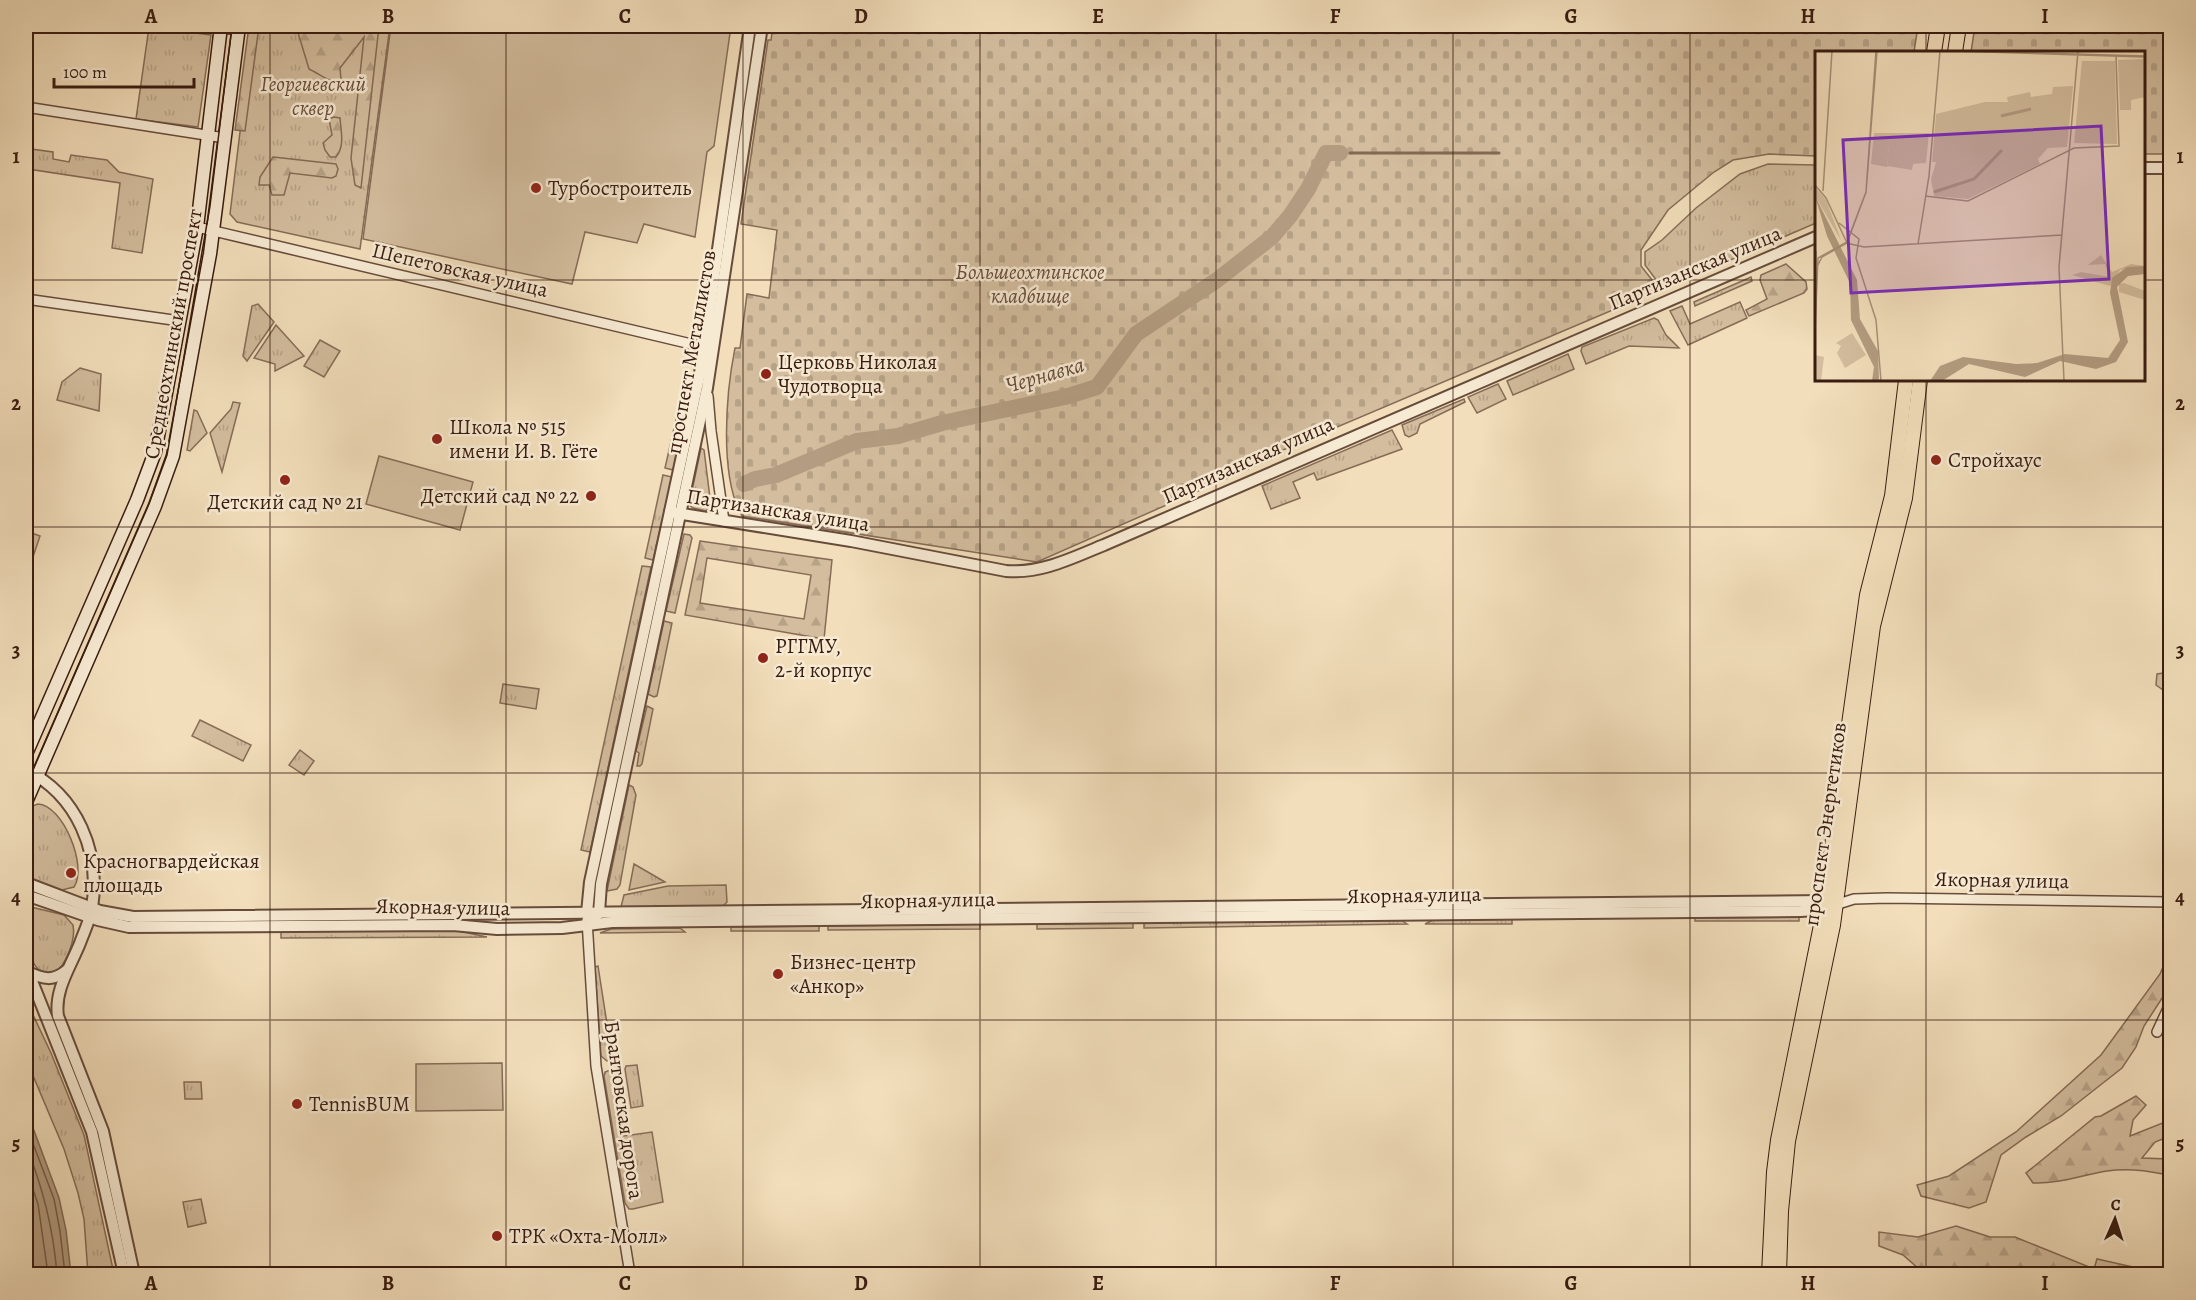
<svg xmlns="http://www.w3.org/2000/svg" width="2196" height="1300" font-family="Alegreya,serif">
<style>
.grass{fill:url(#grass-tufts);stroke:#866c57;stroke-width:1.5}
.forest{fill:url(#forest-firs);stroke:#866c57;stroke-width:1.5;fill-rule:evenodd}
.cemetery{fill:url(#cemetery-stones);stroke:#866c57;stroke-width:1.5}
.pitch{fill:#d3bd9e;stroke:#866c57;stroke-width:1.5}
.water{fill:#b39c81;stroke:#826954;stroke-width:1.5}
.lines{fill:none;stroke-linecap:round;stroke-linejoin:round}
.shore{stroke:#765c48;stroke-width:1.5}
.stream{stroke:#826954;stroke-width:3}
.river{stroke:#b39c81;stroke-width:16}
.minor-casing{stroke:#674c3b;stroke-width:12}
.tertiary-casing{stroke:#674c3b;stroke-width:14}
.secondary-casing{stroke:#391c10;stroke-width:15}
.primary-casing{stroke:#391c10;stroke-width:16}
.minor{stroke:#f7ead3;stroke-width:9}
.tertiary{stroke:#f7ead3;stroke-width:10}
.secondary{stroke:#f7ead3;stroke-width:12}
.primary{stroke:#f2debb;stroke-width:14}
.tram{stroke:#391c10;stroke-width:1.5}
.grid{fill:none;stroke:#391c10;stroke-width:1.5;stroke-opacity:0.55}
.poi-dot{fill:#8f2418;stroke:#f7ead3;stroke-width:2}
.labels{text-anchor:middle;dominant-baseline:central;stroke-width:5;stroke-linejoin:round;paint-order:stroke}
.park-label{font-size:21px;font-style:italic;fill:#674c3b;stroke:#f7ead3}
.poi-label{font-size:21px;fill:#391c10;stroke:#f7ead3;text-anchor:start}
.street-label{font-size:21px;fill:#391c10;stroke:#f7ead3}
.water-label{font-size:22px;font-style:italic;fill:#644938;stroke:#f7ead3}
.inset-river{fill:none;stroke:#b39c81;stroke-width:3}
.inset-road{fill:none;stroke:#a89077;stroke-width:1.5}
.view{fill:#7b2cbf;fill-opacity:0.15;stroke:#7b2cbf;stroke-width:3}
.inset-edge{fill:none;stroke:#391c10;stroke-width:3}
.neatline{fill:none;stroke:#391c10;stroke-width:2}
.grid-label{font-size:20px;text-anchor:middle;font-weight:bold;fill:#391c10}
</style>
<defs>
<pattern id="grass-tufts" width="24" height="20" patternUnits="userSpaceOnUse" patternTransform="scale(1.5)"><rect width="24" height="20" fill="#d3bd9e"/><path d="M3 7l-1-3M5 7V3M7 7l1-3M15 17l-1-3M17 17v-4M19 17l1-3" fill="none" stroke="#b6a287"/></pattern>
<pattern id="forest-firs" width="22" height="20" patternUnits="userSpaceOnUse" patternTransform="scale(1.5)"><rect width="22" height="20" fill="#d3bd9e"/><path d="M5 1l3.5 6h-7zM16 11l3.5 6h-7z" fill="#b6a287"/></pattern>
<pattern id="cemetery-stones" width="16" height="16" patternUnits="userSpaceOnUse" patternTransform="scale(1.5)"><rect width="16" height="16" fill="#d3bd9e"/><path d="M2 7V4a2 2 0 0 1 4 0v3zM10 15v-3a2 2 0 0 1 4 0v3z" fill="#b6a287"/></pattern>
</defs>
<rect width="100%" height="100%" fill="#f2debb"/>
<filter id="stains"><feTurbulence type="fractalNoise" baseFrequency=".00333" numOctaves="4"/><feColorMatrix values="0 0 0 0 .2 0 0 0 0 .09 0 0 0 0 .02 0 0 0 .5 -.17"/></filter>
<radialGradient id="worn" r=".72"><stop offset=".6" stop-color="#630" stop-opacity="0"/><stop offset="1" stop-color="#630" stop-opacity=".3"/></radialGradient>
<g class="grass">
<path d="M253 26H390L360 249 237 222 230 214Z"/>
<path d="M149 27 211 35 198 127 136 119Z"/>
<path d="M31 149 53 152V159L69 162 71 155 107 160 119 172 153 179 142 253 112 248 120 183 28 169Z"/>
<path d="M1768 164 1816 165V223L1663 289 1645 265V252L1662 240 1696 208 1740 174Z"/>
<path d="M1751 277 1752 281 1695 306 1694 302Z"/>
<path d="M1740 302 1747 318 1688 345 1670 311 1682 306 1690 324Z"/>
<path d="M258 304 274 322 247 361 243 356 252 306Z"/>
<path d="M1654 318 1658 320 1666 335 1679 348 1629 346 1586 364 1581 351 1582 347Z"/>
<path d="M276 325 304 356 275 371V364L254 358Z"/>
<path d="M320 340 340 351 324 377 304 366Z"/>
<path d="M1568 354 1574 369 1513 395 1507 381Z"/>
<path d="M80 368 101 374 99 411 57 400 62 382Z"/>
<path d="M1498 384 1506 399 1477 413 1468 397Z"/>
<path d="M1464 399 1465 402 1420 424 1417 433 1409 437 1405 435 1402 425Z"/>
<path d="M233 402 240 403 222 472 210 433 231 409Z"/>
<path d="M194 410 197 411 207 433 190 451 187 450Z"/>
<path d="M677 415 684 416 673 470 665 468Z"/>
<path d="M1392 430 1402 449 1317 480 1314 473 1293 482 1300 498 1271 509 1262 486Z"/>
<path d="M701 448 704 450 711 506 706 511 693 508 689 505Z"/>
<path d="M663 475 672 477 653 560 645 558Z"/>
<path d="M26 531 40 536 31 563 26 562Z"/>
<path d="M684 534 690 535 692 538 675 613 666 611Z"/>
<path d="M642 566 651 567 590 852 581 850Z"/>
<path d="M664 621 672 623 657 696 654 697 648 694Z"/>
<path d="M503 684 539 689 536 709 500 703Z"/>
<path d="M647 706 653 709 642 764 640 766H637L639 753 636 751Z"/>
<path d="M200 720 251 745 243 761 192 736Z"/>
<path d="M300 750 314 761 304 775 289 765Z"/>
<path d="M629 785 633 787 636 795 620 885 617 889 607 891Z"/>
<path d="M38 804C63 805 88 867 74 887L62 890 26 876V816L32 806Z"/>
<path d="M634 864 665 882 629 890Z"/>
<path d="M726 885 727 902 723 906 621 907 624 895 668 886Z"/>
<path d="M31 907 64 915 73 925C76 939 66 967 53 974 48 973 43 974 39 970 25 958 26 927 26 910Z"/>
<path d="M1799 917V921H1695V918Z"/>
<path d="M1512 919V924H1425L1433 920Z"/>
<path d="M1401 920 1407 924 1144 928V923Z"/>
<path d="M1133 923V928L1037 929V924Z"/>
<path d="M980 924V929L828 930V926Z"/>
<path d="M819 926V931H731V927Z"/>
<path d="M680 928 685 932 600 933 611 929Z"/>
<path d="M454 930 487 937 281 938V932Z"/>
<path d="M598 966 612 1056 607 1061 601 1056 595 967Z"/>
<path d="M26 1000 51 1053 84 1135 114 1274H88L84 1219 78 1193 64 1149 26 1059Z"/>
<path d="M637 1065 643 1106 631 1108 625 1069 626 1066Z"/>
<path d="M610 1070 614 1073 624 1136 652 1132 663 1202 633 1209H629L625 1203 604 1076 605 1072Z"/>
<path d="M184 1082H201L202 1099H185Z"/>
<path d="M201 1199 206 1223 188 1227 183 1202Z"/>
</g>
<g class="forest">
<path d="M249 26H259L245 131 235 130Z"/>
<path d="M296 26H327L328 28 341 31 344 26H379L361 188 355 185 351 158 364 37 340 68 341 79 338 83C329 82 318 73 309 69Z"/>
<path d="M334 117 340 118C341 132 345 146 336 157H330L325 150 323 143 332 135 329 119Z"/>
<path d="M273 157 336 164 338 169 336 176 332 178 290 173 284 195H272L269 185H259L260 177Z"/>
<path d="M1786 264 1806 282 1807 289 1804 293 1749 316 1746 310 1767 299 1760 280 1761 275Z"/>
<path d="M700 541 832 560 824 639 685 615ZM707 558 811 575 804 619 700 603Z"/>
<path d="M2170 672V695L2156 685 2157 674Z"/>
<path d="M2170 950V986L2144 1026 2136 1047 2122 1068 2061 1116 2026 1137 2001 1155 1986 1202 1969 1208 1921 1196 1917 1185 1949 1176 2016 1132 2101 1055 2160 974Z"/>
<path d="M2136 1096 2146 1105 2133 1120 2130 1136 2170 1120V1136L2155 1142 2142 1158 2169 1159 2170 1161V1183L2163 1174C2144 1170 2126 1168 2107 1171 2082 1175 2058 1184 2033 1183L2026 1173 2095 1117 2101 1116Z"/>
<path d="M1956 1226 1990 1237H2015L2094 1269 2097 1259 2164 1274H1980L1972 1273 1952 1274 1919 1269 1903 1255 1879 1246V1232L1918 1237Z"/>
</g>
<g class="cemetery">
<path d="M773 26H1918L1914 52H1816V156L1769 154 1733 160 1714 172 1668 210 1641 250V266L1660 290 1278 452 1280 455 1037 562 742 516C719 476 726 393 735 348H740L747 294 769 298 777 230 741 224 768 40H771Z"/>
<path d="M1975 26H2170V154H2144V52H1971Z"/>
</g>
<g class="pitch">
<path d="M391 26H731L714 146 707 152 695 237 644 224 637 243 585 232 572 284 363 239Z"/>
<path d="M379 456 473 482 460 530 366 504Z"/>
<path d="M502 1063 503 1110 416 1111V1064Z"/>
</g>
<path class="water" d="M26 1109 59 1198 66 1230 71 1274H26Z"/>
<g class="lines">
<g class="shore">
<path d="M26 1125 54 1199 60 1231 65 1274"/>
<path d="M26 1145C43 1189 53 1227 57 1274"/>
<path d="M26 1169 38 1204 48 1274"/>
</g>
<path class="stream" d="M1350 153H1499"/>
<path class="river" d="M744 484 755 479 776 475 857 441 898 436 942 423 1065 397 1097 387 1136 334 1217 280 1272 237 1290 216 1308 189 1326 153H1340"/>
<defs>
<g id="minor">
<path d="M206 26 238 30"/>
<path d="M26 107 225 138"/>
<path d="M197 227 708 348"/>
<path d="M26 299 180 321"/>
<path d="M708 396 711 431 724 521"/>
<path d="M1835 905 1854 899 1887 898 2170 902"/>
<path d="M587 920 596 1066 630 1274"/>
<path d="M2157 1032 2170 1004"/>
</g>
<g id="tertiary">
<path d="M2144 168H2170"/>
<path d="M670 512 851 541 1006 571C1041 574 1072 558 1104 545L1816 237"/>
<path d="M26 770C77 795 101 852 92 908 90 920 84 932 80 943 71 966 54 990 58 1016L103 1131 134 1274"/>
<path d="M26 883 100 911 133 917 1825 901 1831 904"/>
<path d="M26 895 98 920 129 927 453 925 497 929 562 928 612 922 1801 911 1828 909"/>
<path d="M587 913 590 882 701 368 750 26"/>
<path d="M595 917 599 913 601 884 707 388 762 26"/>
<path d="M26 966 92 1132 124 1274"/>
<path d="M28 972C43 979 53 982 67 970"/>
</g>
<g id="secondary">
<path d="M26 754 137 500 155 452 197 227 221 26"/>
<path d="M26 802 155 506 173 456 210 254 239 26"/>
</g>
<g id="primary">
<path d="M1934 52 1938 26"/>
<path d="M1955 52 1959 26"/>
<path d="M1769 1274 1774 1172 1778 1140 1821 925 1867 595 1892 496 1906 380"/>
<path d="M1779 1274 1781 1211 1788 1141 1833 925 1873 626 1905 498 1920 380"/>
</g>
</defs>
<use href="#minor" class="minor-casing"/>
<use href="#tertiary" class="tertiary-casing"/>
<use href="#secondary" class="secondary-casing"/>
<use href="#primary" class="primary-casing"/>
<use href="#minor" class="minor"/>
<use href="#tertiary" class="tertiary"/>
<use href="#secondary" class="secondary"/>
<use href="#primary" class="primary"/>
<path class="tram" d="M26 786 149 504 167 455 210 206 232 26"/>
</g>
<path class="grid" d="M270 26V1274M506 26V1274M743 26V1274M980 26V1274M1216 26V1274M1453 26V1274M1690 26V1274M1926 26V52M26 280H1816M2144 280H2170M1926 380V1274M26 527H2170M26 773H2170M26 1020H2170"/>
<g class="poi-dot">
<circle cx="536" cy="188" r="6"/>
<circle cx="766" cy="374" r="6"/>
<circle cx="437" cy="439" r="6"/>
<circle cx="1936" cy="460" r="6"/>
<circle cx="285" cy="480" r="6"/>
<circle cx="591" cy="496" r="6"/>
<circle cx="763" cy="658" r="6"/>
<circle cx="71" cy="873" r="6"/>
<circle cx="778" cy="974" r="6"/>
<circle cx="297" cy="1104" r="6"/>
<circle cx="497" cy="1236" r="6"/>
</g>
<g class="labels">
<g class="park-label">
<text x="313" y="84">Георгиевский<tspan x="313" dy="24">сквер</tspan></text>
<text x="1030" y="272">Большеохтинское<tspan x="1030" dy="24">кладбище</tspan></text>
</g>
<g class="poi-label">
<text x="548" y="188">Турбостроитель</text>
<text x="778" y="362">Церковь Николая<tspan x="778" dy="24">Чудотворца</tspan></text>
<text x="449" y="427">Школа № 515<tspan x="449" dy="24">имени И. В. Гёте</tspan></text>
<text x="1948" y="460">Стройхаус</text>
<text x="579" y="496" text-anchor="end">Детский сад № 22</text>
<text x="285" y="502" text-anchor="middle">Детский сад № 21</text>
<text x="775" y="646">РГГМУ,<tspan x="775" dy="24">2-й корпус</tspan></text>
<text x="83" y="861">Красногвардейская<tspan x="83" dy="24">площадь</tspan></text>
<text x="790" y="962">Бизнес-центр<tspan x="790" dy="24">«Анкор»</tspan></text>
<text x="309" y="1104">TennisBUM</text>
<text x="509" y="1236">ТРК «Охта-Молл»</text>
</g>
<g class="street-label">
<text transform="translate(1695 268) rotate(-23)">Партизанская улица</text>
<text transform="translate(460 270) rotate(13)">Шепетовская улица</text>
<text transform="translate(173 334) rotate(-80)">Среднеохтинский проспект</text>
<text transform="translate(691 352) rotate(-80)">проспект Металлистов</text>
<text transform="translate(1248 460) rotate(-24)">Партизанская улица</text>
<text transform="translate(778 510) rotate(9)">Партизанская улица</text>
<text transform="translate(1825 824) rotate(-82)">проспект Энергетиков</text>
<text transform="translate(2002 880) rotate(1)">Якорная улица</text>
<text transform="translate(1414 895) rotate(-1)">Якорная улица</text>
<text transform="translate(928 900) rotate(-1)">Якорная улица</text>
<text transform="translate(443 907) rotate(1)">Якорная улица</text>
<text transform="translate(624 1110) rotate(82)">Брантовская дорога</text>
</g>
<g class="water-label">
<text transform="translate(1045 375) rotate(-16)">Чернавка</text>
</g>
</g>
<g transform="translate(1815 51)">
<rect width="330" height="330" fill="#f2debb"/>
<path d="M59 82H75L72 116 56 113ZM0 136 11 149 26 189 0 145ZM309 232 330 240V249L304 241V233ZM0 304 9 306 6 330H0Z" fill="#d3bd9e"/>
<path d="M286 204 297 221 316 213 330 215 305 219 295 235 257 224 266 221 295 226 290 213 273 214Z" fill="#d3bd9e"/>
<path d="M330 8V46L316 49V59H305L303 9ZM267 10H300L302 93 259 92ZM258 35 252 96 233 97 223 108 225 113 153 148 119 145 116 128 121 111H117L121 63 170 51H193L192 46 215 41 216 46 237 43 238 36ZM37 282 51 304 30 317 22 302 26 295 21 292Z" fill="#d3bd9e"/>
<path d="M75 82H114L111 112 98 113 97 119 72 115Z" fill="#d3bd9e"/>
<path d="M0 145 42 229 45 268 63 300 64 330H57L59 316 36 269 35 232 12 185ZM330 215V223L313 225 302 236 313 291 301 311 281 318 245 310 210 326 154 313 127 330H115L125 315 148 306 201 313 222 312 250 303 293 307 305 289 295 242 297 227 312 216Z" fill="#b39c81"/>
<path class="inset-river" d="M186 65 216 58M119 141 159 128 187 99"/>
<path class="inset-road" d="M138 0 330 6M161 0 330 5M0 134 11 147 32 192M8 140 17 0M110 145 153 150 259 97 304 95 301 5M24 172 44 188 41 207 61 269 66 330M31 192 49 196 247 184M103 193 114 125 125 0M3 214 7 206 32 192 51 141 62 0M0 280 3 207 32 191 51 141 61 0M0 293 1 200M249 330 244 216 263 0"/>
<path class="view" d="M286 75 294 228 36 242 28 89Z"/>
<rect width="330" height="330" class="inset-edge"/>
</g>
<rect width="2196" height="1300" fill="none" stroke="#f2debb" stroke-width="66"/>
<g transform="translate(2115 1219) rotate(3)" stroke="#f7ead3" stroke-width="4.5" paint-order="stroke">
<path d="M0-4.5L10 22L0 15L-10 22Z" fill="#391c10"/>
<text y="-9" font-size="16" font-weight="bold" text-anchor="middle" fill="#391c10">С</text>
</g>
<path d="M54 78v9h140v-9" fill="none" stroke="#391c10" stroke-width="3"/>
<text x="63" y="78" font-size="18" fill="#391c10" stroke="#f7ead3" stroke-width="4.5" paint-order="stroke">100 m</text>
<rect x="33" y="33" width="2130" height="1234" class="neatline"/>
<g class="grid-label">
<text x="151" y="23">A</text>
<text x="388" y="23">B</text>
<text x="625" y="23">C</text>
<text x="861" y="23">D</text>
<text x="1098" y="23">E</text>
<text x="1335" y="23">F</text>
<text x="1571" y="23">G</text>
<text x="1808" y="23">H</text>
<text x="2045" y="23">I</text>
<text x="16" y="163">1</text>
<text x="2180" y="163">1</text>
<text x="16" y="410">2</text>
<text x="2180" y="410">2</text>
<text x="16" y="657">3</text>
<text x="2180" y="657">3</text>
<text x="16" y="904">4</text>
<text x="2180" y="904">4</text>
<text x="16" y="1150">5</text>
<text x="2180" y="1150">5</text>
<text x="151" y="1290">A</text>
<text x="388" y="1290">B</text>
<text x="625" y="1290">C</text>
<text x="861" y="1290">D</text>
<text x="1098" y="1290">E</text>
<text x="1335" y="1290">F</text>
<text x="1571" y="1290">G</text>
<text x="1808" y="1290">H</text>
<text x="2045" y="1290">I</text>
</g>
<rect width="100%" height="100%" filter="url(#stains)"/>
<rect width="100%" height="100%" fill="url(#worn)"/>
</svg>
